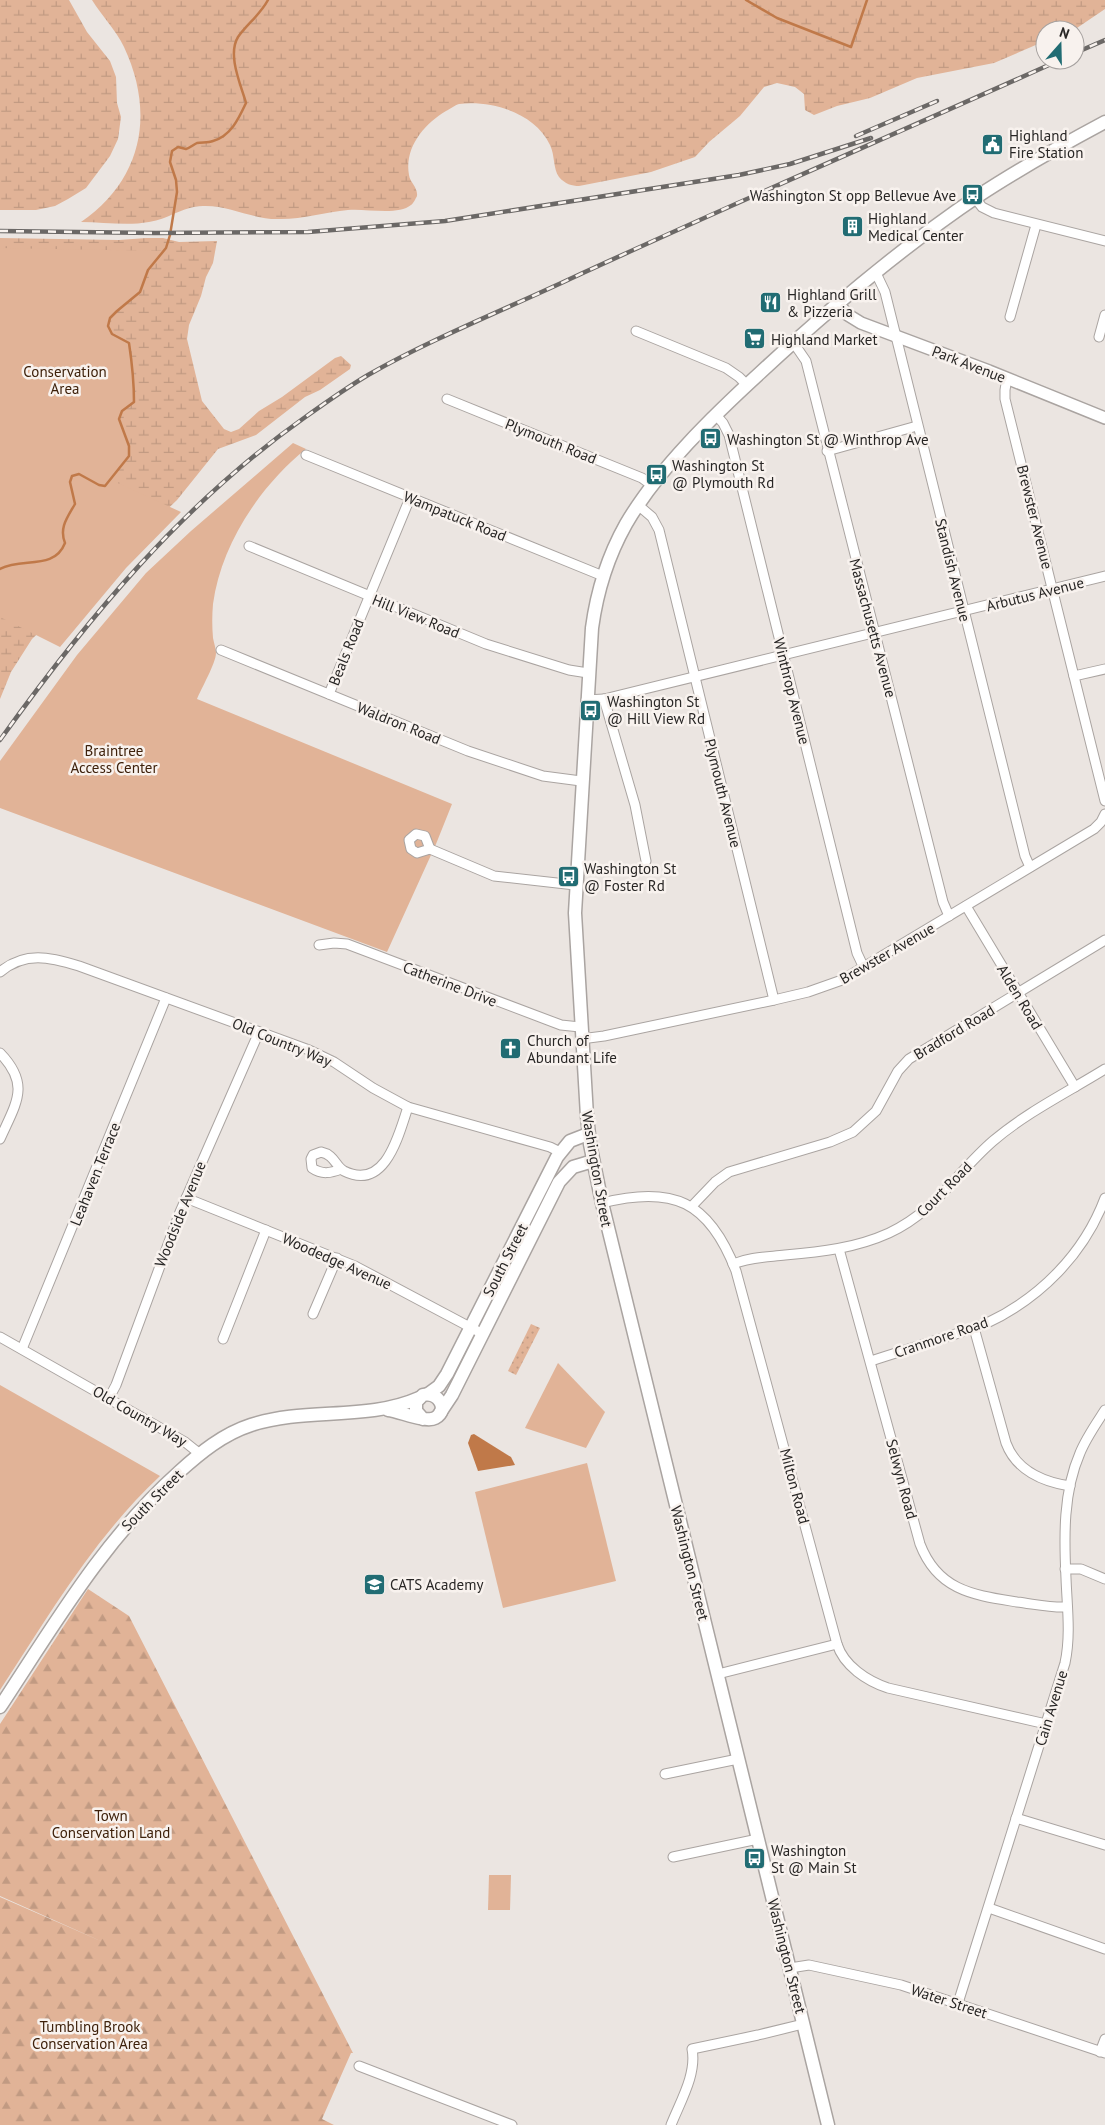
<svg xmlns="http://www.w3.org/2000/svg" width="1105" height="2125" font-family="'PT Sans',sans-serif">
<style>
.grass{fill:url(#grass-dots)}
.forest{fill:url(#forest-firs)}
.wetland{fill:url(#wetland-marsh)}
.green{fill:#e1b397}
.water{fill:#c07949}
.lines{fill:none;stroke-linecap:round;stroke-linejoin:round}
.stream{stroke:#c07949;stroke-width:2.5}
.minor-casing{stroke:#aaa4a1;stroke-width:11}
.tertiary-casing{stroke:#aaa4a1;stroke-width:14}
.secondary-casing{stroke:#aaa4a1;stroke-width:15}
.minor{stroke:#fff;stroke-width:9}
.tertiary{stroke:#fff;stroke-width:11}
.secondary{stroke:#fff;stroke-width:12}
.rail-casing{stroke:#6b6866;stroke-width:4.5}
.rail{stroke:#f8f2ee;stroke-width:2.5;stroke-dasharray:8;stroke-linecap:butt}
.labels{text-anchor:middle;dominant-baseline:central;stroke-width:5;stroke-linejoin:round;paint-order:stroke}
.poi-label{font-size:15px;fill:#282625;stroke:#f8f2ee;text-anchor:start}
.street-label{font-size:15px;fill:#282625;stroke:#f8f2ee}
.park-label{font-size:15px;fill:#3e210b;stroke:#f8f2ee}
</style>
<defs>
<pattern id="grass-dots" width="8" height="8" patternUnits="userSpaceOnUse" patternTransform="scale(1.25)"><rect width="8" height="8" fill="#e1b397"/><path d="M2 2h.1M6 6h.1" fill="none" stroke="#c19a82" stroke-width="1.8" stroke-linecap="round"/></pattern>
<pattern id="forest-firs" width="22" height="20" patternUnits="userSpaceOnUse" patternTransform="scale(1.25)"><rect width="22" height="20" fill="#e1b397"/><path d="M5 1l3.5 6h-7zM16 11l3.5 6h-7z" fill="#c19a82"/></pattern>
<pattern id="wetland-marsh" width="20" height="14" patternUnits="userSpaceOnUse" patternTransform="scale(1.25)"><rect width="20" height="14" fill="#e1b397"/><path d="M1 5h8M5 5V1M11 12h8M15 12V8" fill="none" stroke="#c19a82"/></pattern>
</defs>
<rect width="100%" height="100%" fill="#ebe5e1"/>
<path class="grass" d="M531 1324 540 1328 516 1375 508 1371Z"/>
<path class="forest" d="M88 1589 129 1616 353 2053H351L322 2119 334 2125H0V1897L103 1942 0 1896V1724Z"/>
<g class="wetland">
<path d="M0 0H69L87 32 110 61 116 77 117 103 121 117 118 139 110 156 86 188 68 199 55 206 36 210H0Z"/>
<path d="M92 0H1105V9L1074 30H1045V41L994 63 917 78 870 98 837 106 814 115 805 110 804 94 795 87 777 83 764 87 740 116 709 142 695 157 651 172 579 186C572 186 565 184 559 177 553 169 555 155 550 145 535 113 492 100 459 104 455 105 450 109 446 111 424 124 404 148 409 175 410 183 418 187 417 196 416 198 413 204 411 205 398 216 364 208 348 210 325 212 300 220 277 219 251 219 229 205 203 206 181 207 169 219 149 222 127 226 103 222 81 222 143 179 155 113 124 47 116 30 102 16 92 0Z"/>
<path d="M0 238 119 240 146 238H163L179 242 217 241 213 263 206 277 201 296 189 325 187 339 202 401 224 429 231 432 239 429 259 411 282 397 335 358 341 356 351 365 350 369 320 390 305 397 256 435 218 449 177 500 32 639 11 672 0 699Z"/>
</g>
<g class="green">
<path d="M0 248 163 251 148 270 140 292 117 311 110 318 108 326 112 334 129 343C132 363 134 382 134 402L122 411 119 419C134 454 131 450 111 480L181 512 126 568 60 647 0 617Z"/>
<path d="M293 443 306 449C261 485 221 544 213 604 212 615 212 627 213 638 214 643 216 649 216 653 216 663 201 689 197 699L452 804 436 844 387 952 0 808V761L77 655 146 573 191 531Z"/>
<path d="M558 1363 605 1412 586 1448 525 1428Z"/>
<path d="M0 1385 160 1476C94 1538 49 1615 0 1690Z"/>
<path d="M587 1463 616 1581 503 1608 475 1492Z"/>
<path d="M489 1875H511L510 1910H488Z"/>
</g>
<path class="water" d="M474 1434 511 1457 515 1465 478 1471 468 1443 471 1435Z"/>
<g class="lines">
<g class="stream">
<path d="M746 0 777 18 851 47 867 0"/>
<path d="M0 569C22 557 54 571 65 543 59 528 67 518 75 504L70 482 72 476 79 474 99 485 105 486 129 456V446L119 419 122 411 134 402C134 382 132 363 129 343L112 334 108 326 110 318 117 311 140 292 148 270 166 248 170 235 177 192 176 180 170 162 172 151 178 147 186 149C190 148 193 145 197 143 202 142 208 143 213 141 231 136 239 118 246 103 241 85 227 55 238 37 247 24 260 15 268 0"/>
</g>
<defs>
<g id="minor">
<path d="M975 198 982 207 994 213 1105 241"/>
<path d="M876 273 885 292 1025 856 1030 867"/>
<path d="M1010 317 1036 225"/>
<path d="M636 331 726 368 739 377 747 385"/>
<path d="M1099 337 1105 315"/>
<path d="M793 342 806 361 943 902 949 916"/>
<path d="M1007 378 1005 390V399L1105 801"/>
<path d="M447 399 642 478 653 486"/>
<path d="M716 415 723 423 729 435 857 953 864 968"/>
<path d="M827 451 917 426"/>
<path d="M306 455 603 576"/>
<path d="M638 505 652 517 659 530 774 1000"/>
<path d="M249 546 486 644 569 670 588 673"/>
<path d="M221 650 468 751 543 776 581 781"/>
<path d="M1074 676 1105 669"/>
<path d="M329 694 410 498"/>
<path d="M604 699 635 805 646 861"/>
<path d="M586 700 604 699 1105 576"/>
<path d="M416 834 425 836 430 849 417 853 411 849 409 840Z"/>
<path d="M430 849 494 876 575 885"/>
<path d="M966 906 1075 1087"/>
<path d="M319 945 334 943 347 944 561 1025 580 1027"/>
<path d="M0 972C25 951 50 957 79 966L309 1050 334 1062 373 1088 408 1107 550 1147 560 1152"/>
<path d="M581 1039 604 1036 774 1000 808 992 842 980 1094 829 1101 822 1105 814"/>
<path d="M0 1053C31 1085 16 1103 0 1139"/>
<path d="M341 1169C331 1173 322 1175 312 1168L311 1159 313 1155 321 1152C335 1155 335 1166 344 1171 386 1192 399 1133 408 1107"/>
<path d="M186 1198 355 1266 483 1334"/>
<path d="M602 1203C673 1185 709 1201 736 1271L837 1644C844 1666 867 1681 888 1688L1046 1724"/>
<path d="M692 1206 715 1182 729 1172 830 1142 853 1132 876 1111 898 1071 909 1059 1105 940"/>
<path d="M839 1249 920 1544C938 1591 974 1595 1017 1602 1034 1604 1051 1608 1067 1607"/>
<path d="M733 1264C750 1257 768 1257 785 1255 821 1252 856 1248 889 1233 935 1212 956 1173 993 1141 1027 1112 1068 1092 1105 1069"/>
<path d="M313 1314 337 1258"/>
<path d="M974 1328 1006 1443C1016 1470 1043 1482 1070 1486"/>
<path d="M0 1337 185 1442 200 1454"/>
<path d="M223 1339 266 1230"/>
<path d="M22 1349 166 998"/>
<path d="M871 1361C895 1353 919 1346 943 1338 958 1333 973 1329 987 1323 1040 1298 1084 1254 1105 1198"/>
<path d="M109 1398 116 1385 180 1212 259 1032"/>
<path d="M1065 1569H1081L1105 1579"/>
<path d="M718 1674 837 1644"/>
<path d="M665 1774 738 1759"/>
<path d="M1016 1818 1105 1845"/>
<path d="M673 1857 758 1839"/>
<path d="M989 1908 1105 1949"/>
<path d="M790 1968 809 1965 901 1985 1105 2053"/>
<path d="M958 2003 1065 1663C1071 1635 1067 1606 1066 1578 1064 1537 1063 1492 1080 1453 1086 1438 1096 1424 1105 1410"/>
<path d="M1100 2052 1105 2039"/>
<path d="M359 2066 512 2125"/>
<path d="M671 2125C680 2102 697 2074 692 2049L758 2035 803 2024"/>
</g>
<path id="tertiary" d="M838 304 848 315 861 323 989 371 1105 418"/>
<g id="secondary">
<path d="M428 1394 439 1386 447 1374 557 1157 570 1141 588 1134"/>
<path d="M388 1410C399 1411 426 1423 435 1418 450 1410 438 1391 423 1395L416 1402V1411L423 1419"/>
<path d="M440 1413 452 1395 559 1182 573 1167 593 1161"/>
<path d="M0 1707C54 1625 104 1539 179 1472 200 1453 223 1434 251 1425 306 1407 367 1421 419 1398"/>
<path d="M828 2125 602 1203 590 1144 587 1116 575 913 592 628C597 591 608 556 626 524 658 469 714 415 761 372 829 309 901 248 978 196 1019 169 1062 145 1105 122"/>
</g>
</defs>
<use href="#minor" class="minor-casing"/>
<use href="#tertiary" class="tertiary-casing"/>
<use href="#secondary" class="secondary-casing"/>
<use href="#minor" class="minor"/>
<use href="#tertiary" class="tertiary"/>
<use href="#secondary" class="secondary"/>
<defs>
<g id="rail">
<path d="M1075 53 1105 40"/>
<path d="M856 136 937 101"/>
<path d="M0 231 155 233 308 232 445 221 739 175 790 164 871 138"/>
<path d="M0 740C87 619 182 504 304 418 325 403 346 388 368 375 433 338 504 310 572 278 734 203 898 133 1060 60"/>
</g>
</defs>
<use href="#rail" class="rail-casing"/>
<use href="#rail" class="rail"/>
</g>
<defs>
<symbol id="civic-square" viewBox="-11 -11 22 22"><rect x="-9" y="-9" width="18" height="18" rx="4" fill="#216c73" stroke="#f8f2ee"/><path d="M-.6-6.5H3V-4.5H.6V-3L4-1V1h2V6H-6V1h2V-1L-.6-3ZM-1.2 2.5V6h2.4V2.5Z" fill="#fff"/></symbol>
<symbol id="bus-square" viewBox="-11 -11 22 22"><rect x="-9" y="-9" width="18" height="18" rx="4" fill="#216c73" stroke="#f8f2ee"/><path d="M-5-6H5V4H4V6H2V4H-2V6H-4V4H-5ZM-3.5-4V0h7V-4ZM-3.5 1.2v1.5H-2V1.2ZM2 1.2v1.5H3.5V1.2Z" fill="#fff"/></symbol>
<symbol id="building-square" viewBox="-11 -11 22 22"><rect x="-9" y="-9" width="18" height="18" rx="4" fill="#216c73" stroke="#f8f2ee"/><path d="M-4-6H4V6H1V3H-1V6H-4ZM-2.5-4.3h1.7v1.8h-1.7ZM.8-4.3h1.7v1.8H.8ZM-2.5-1h1.7V.8h-1.7ZM.8-1h1.7V.8H.8Z" fill="#fff"/></symbol>
<symbol id="restaurant-square" viewBox="-11 -11 22 22"><rect x="-9" y="-9" width="18" height="18" rx="4" fill="#216c73" stroke="#f8f2ee"/><path d="M-5-6h1v4h1v-4h1v4h1v-4h1v5L-1.5 .5V6h-2V.5L-5-1ZM5-6V6H3V1.5H1.5Q1.5-4 5-6Z" fill="#fff"/></symbol>
<symbol id="supermarket-square" viewBox="-11 -11 22 22"><rect x="-9" y="-9" width="18" height="18" rx="4" fill="#216c73" stroke="#f8f2ee"/><path d="M-6-5.5h2.5l.6 2H6L4.5 2H-2.5L-4.4-4H-6ZM-1.5 3.2a1.3 1.3 0 1 0 .1 0ZM3 3.2a1.3 1.3 0 1 0 .1 0Z" fill="#fff"/></symbol>
<symbol id="church-square" viewBox="-11 -11 22 22"><rect x="-9" y="-9" width="18" height="18" rx="4" fill="#216c73" stroke="#f8f2ee"/><path d="M-1.2-6h2.4v3.5h3.3v2.4h-3.3V6h-2.4V-.1h-3.3v-2.4h3.3Z" fill="#fff"/></symbol>
<symbol id="school-square" viewBox="-11 -11 22 22"><rect x="-9" y="-9" width="18" height="18" rx="4" fill="#216c73" stroke="#f8f2ee"/><path d="M0-5L7-2L0 1L-7-2ZM-4 1L0 2.5L4 1V4Q0 6-4 4Z" fill="#fff"/></symbol>
</defs>
<g fill-rule="evenodd">
<use href="#civic-square" x="980" y="132" width="25" height="25"/>
<use href="#bus-square" x="960" y="182" width="25" height="25"/>
<use href="#building-square" x="840" y="214" width="25" height="25"/>
<use href="#restaurant-square" x="758" y="290" width="25" height="25"/>
<use href="#supermarket-square" x="742" y="326" width="25" height="25"/>
<use href="#bus-square" x="698" y="426" width="25" height="25"/>
<use href="#bus-square" x="644" y="462" width="25" height="25"/>
<use href="#bus-square" x="578" y="698" width="25" height="25"/>
<use href="#bus-square" x="556" y="864" width="25" height="25"/>
<use href="#church-square" x="498" y="1036" width="25" height="25"/>
<use href="#school-square" x="362" y="1572" width="25" height="25"/>
<use href="#bus-square" x="742" y="1846" width="25" height="25"/>
</g>
<g class="labels">
<g class="poi-label">
<text x="1009" y="135">Highland<tspan x="1009" dy="17">Fire Station</tspan></text>
<text x="956" y="195" text-anchor="end">Washington St opp Bellevue Ave</text>
<text x="868" y="218">Highland<tspan x="868" dy="17">Medical Center</tspan></text>
<text x="787" y="294">Highland Grill<tspan x="787" dy="17">&amp; Pizzeria</tspan></text>
<text x="771" y="339">Highland Market</text>
<text x="727" y="439">Washington St @ Winthrop Ave</text>
<text x="672" y="465">Washington St<tspan x="672" dy="17">@ Plymouth Rd</tspan></text>
<text x="607" y="701">Washington St<tspan x="607" dy="17">@ Hill View Rd</tspan></text>
<text x="584" y="868">Washington St<tspan x="584" dy="17">@ Foster Rd</tspan></text>
<text x="527" y="1040">Church of<tspan x="527" dy="17">Abundant Life</tspan></text>
<text x="390" y="1584">CATS Academy</text>
<text x="771" y="1850">Washington<tspan x="771" dy="17">St @ Main St</tspan></text>
</g>
<g class="street-label">
<text transform="translate(969 364) rotate(21)">Park Avenue</text>
<text transform="translate(551 441) rotate(22)">Plymouth Road</text>
<text transform="translate(455 516) rotate(22)">Wampatuck Road</text>
<text transform="translate(1035 517) rotate(76)">Brewster Avenue</text>
<text transform="translate(953 570) rotate(76)">Standish Avenue</text>
<text transform="translate(1035 594) rotate(-14)">Arbutus Avenue</text>
<text transform="translate(416 616) rotate(22)">Hill View Road</text>
<text transform="translate(873 628) rotate(75)">Massachusetts Avenue</text>
<text transform="translate(346 652) rotate(-68)">Beals Road</text>
<text transform="translate(792 691) rotate(76)">Winthrop Avenue</text>
<text transform="translate(399 723) rotate(22)">Waldron Road</text>
<text transform="translate(723 793) rotate(76)">Plymouth Avenue</text>
<text transform="translate(887 953) rotate(-30)">Brewster Avenue</text>
<text transform="translate(450 984) rotate(21)">Catherine Drive</text>
<text transform="translate(1020 997) rotate(59)">Alden Road</text>
<text transform="translate(954 1032) rotate(-31)">Bradford Road</text>
<text transform="translate(282 1042) rotate(22)">Old Country Way</text>
<text transform="translate(597 1169) rotate(80)">Washington Street</text>
<text transform="translate(95 1174) rotate(-68)">Leahaven Terrace</text>
<text transform="translate(944 1189) rotate(-45)">Court Road</text>
<text transform="translate(180 1214) rotate(-68)">Woodside Avenue</text>
<text transform="translate(505 1260) rotate(-63)">South Street</text>
<text transform="translate(337 1261) rotate(24)">Woodedge Avenue</text>
<text transform="translate(941 1337) rotate(-19)">Cranmore Road</text>
<text transform="translate(140 1416) rotate(30)">Old Country Way</text>
<text transform="translate(902 1479) rotate(75)">Selwyn Road</text>
<text transform="translate(795 1486) rotate(75)">Milton Road</text>
<text transform="translate(152 1500) rotate(-45)">South Street</text>
<text transform="translate(690 1563) rotate(76)">Washington Street</text>
<text transform="translate(1051 1708) rotate(-73)">Cain Avenue</text>
<text transform="translate(787 1956) rotate(76)">Washington Street</text>
<text transform="translate(949 2001) rotate(18)">Water Street</text>
</g>
<g class="park-label">
<text x="65" y="371">Conservation<tspan x="65" dy="17">Area</tspan></text>
<text x="114" y="750">Braintree<tspan x="114" dy="17">Access Center</tspan></text>
<text x="111" y="1815">Town<tspan x="111" dy="17">Conservation Land</tspan></text>
<text x="90" y="2026">Tumbling Brook<tspan x="90" dy="17">Conservation Area</tspan></text>
</g>
</g>
<g transform="translate(1060 45) rotate(20)"><circle r="24" fill="#f8f2ee" stroke="#a5a09e"/>
<path d="M0-4L9 19L0 12L-9 19Z" fill="#216c73"/>
<text y="-8" font-size="14" font-weight="bold" text-anchor="middle" fill="#282625">N</text>
</g>
</svg>
